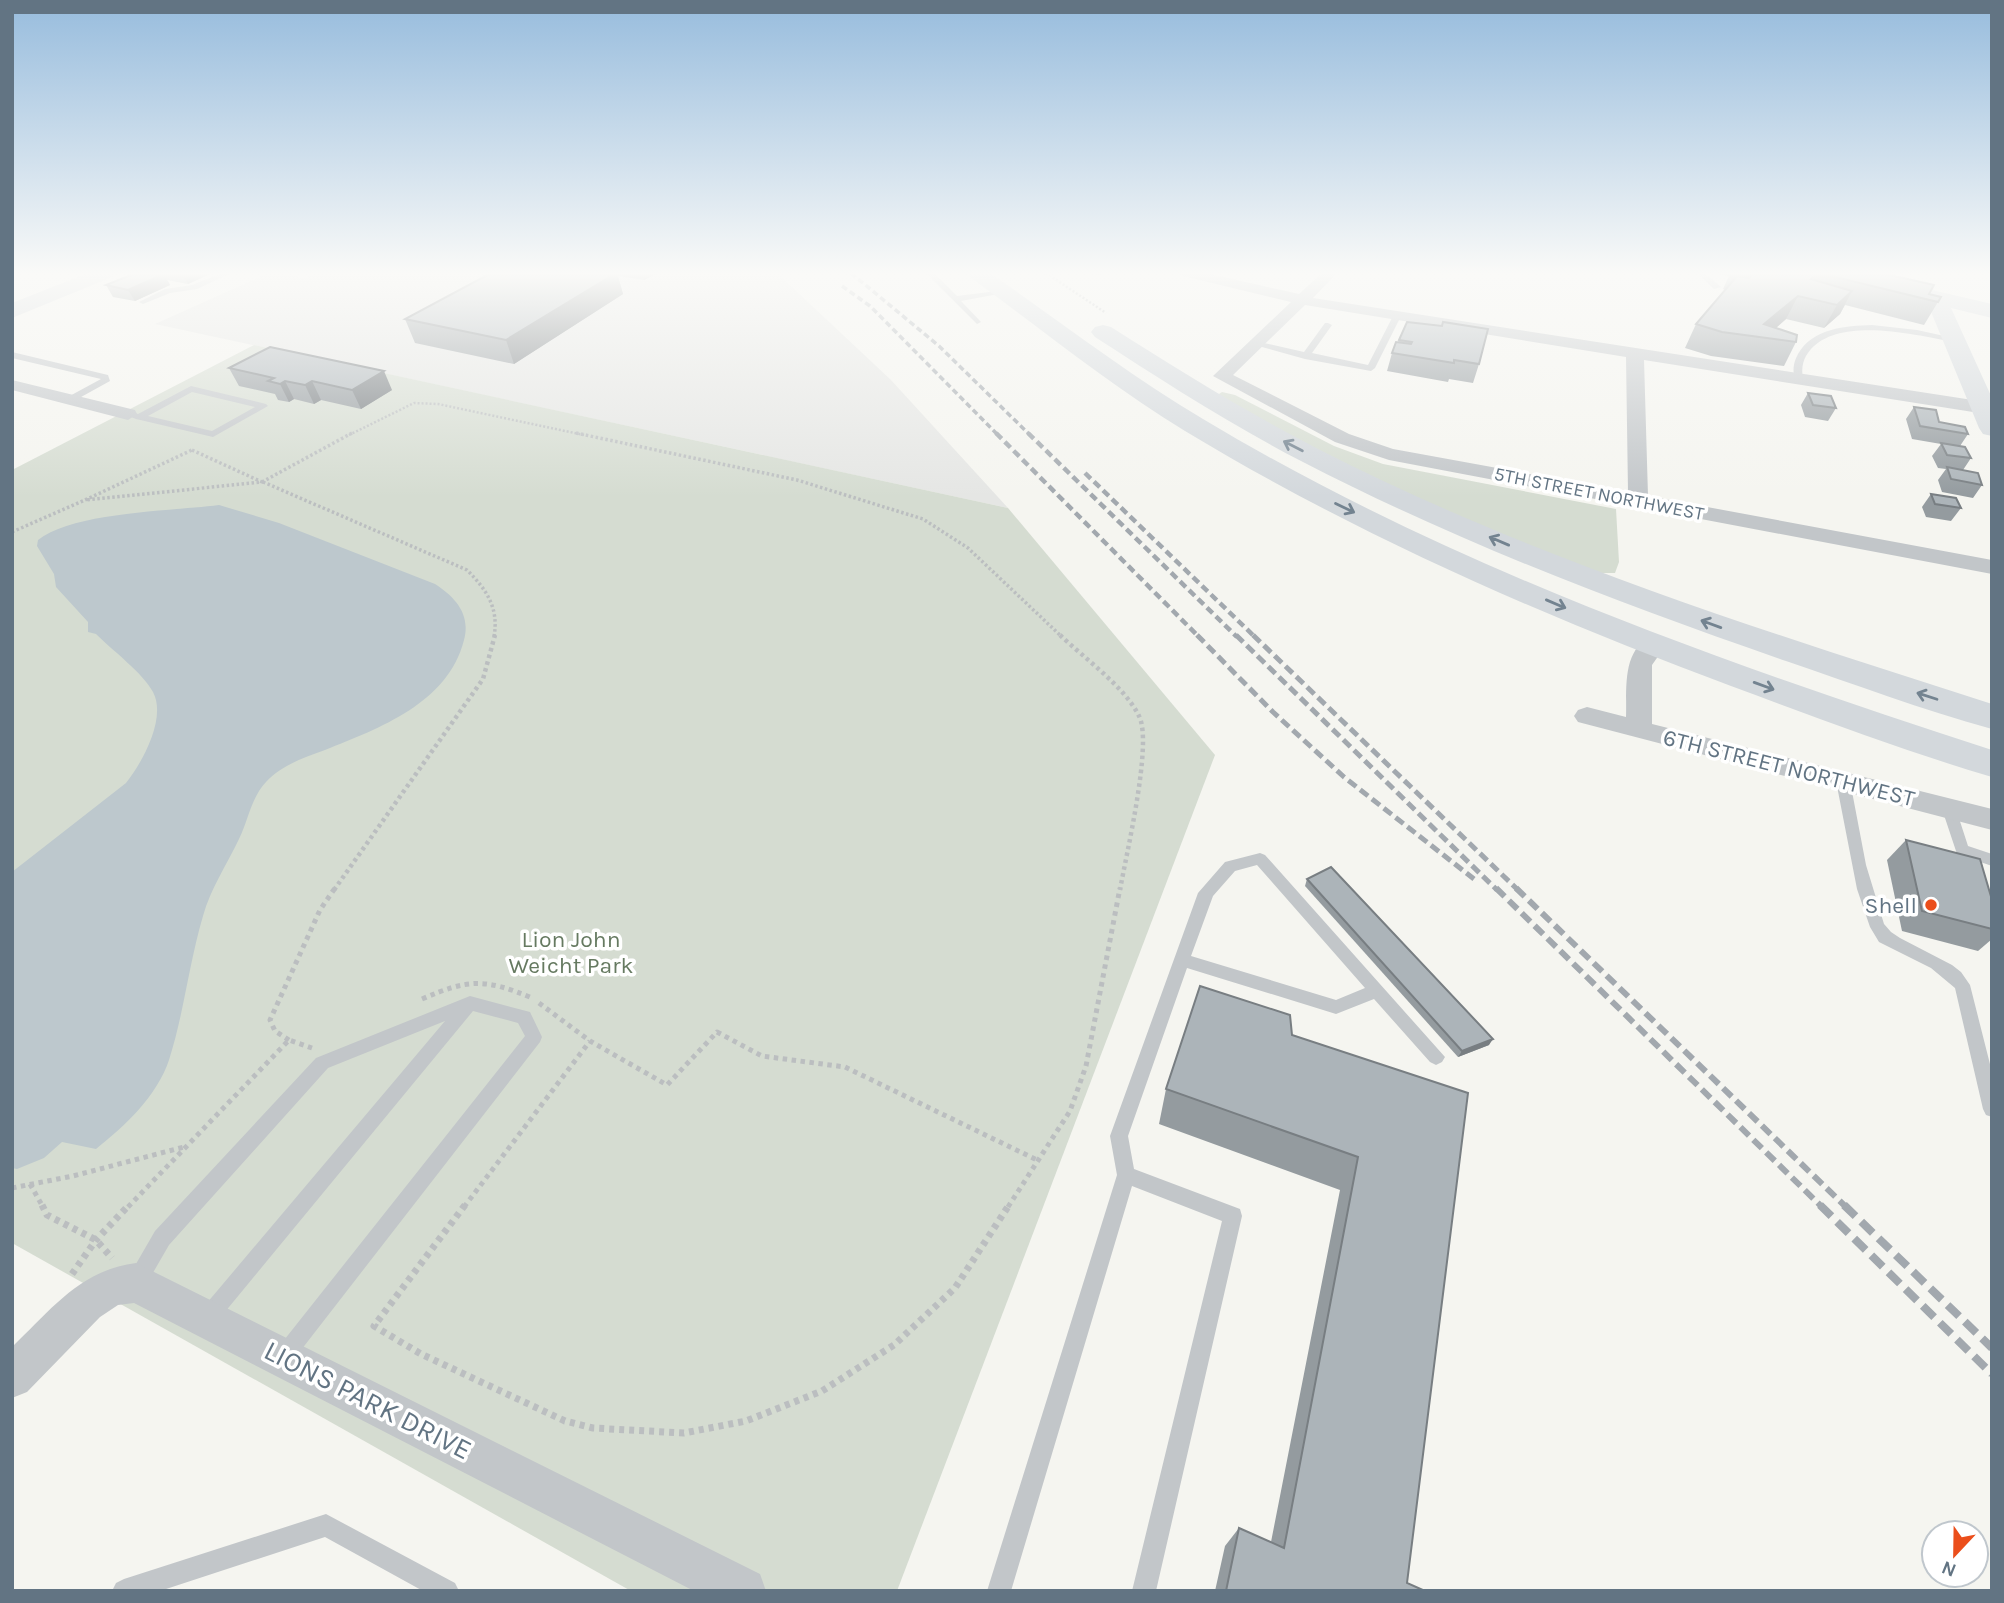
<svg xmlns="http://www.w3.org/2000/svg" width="2004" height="1603" font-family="Karla,sans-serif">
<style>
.built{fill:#e5e6e4}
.green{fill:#d5dcd1}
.water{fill:#bdc8cd}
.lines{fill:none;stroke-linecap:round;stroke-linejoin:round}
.path-far4{stroke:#bbbec0;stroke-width:2.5;stroke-dasharray:2 2;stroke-linecap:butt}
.path-far3{stroke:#bbbec0;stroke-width:3.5;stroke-dasharray:2.5 2.5;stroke-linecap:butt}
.path-far2{stroke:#bbbec0;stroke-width:4.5;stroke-dasharray:3.5 3.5;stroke-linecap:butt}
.path-far1{stroke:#bbbec0;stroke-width:5;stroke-dasharray:4.5 4.5;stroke-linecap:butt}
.path{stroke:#bbbec0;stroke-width:7;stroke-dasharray:5 5;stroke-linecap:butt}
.lane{fill:#c2c6c9;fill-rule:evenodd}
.street{fill:#c2c6c9;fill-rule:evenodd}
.secondary{fill:#d3d8dc;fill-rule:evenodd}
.highway{fill:#d3d8dc;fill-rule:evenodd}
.rail-far4{stroke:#a2a8ae;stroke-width:3.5;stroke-dasharray:6 3.5;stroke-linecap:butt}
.rail-far3{stroke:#a2a8ae;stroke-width:4.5;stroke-dasharray:8 4.5;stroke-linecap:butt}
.rail-far2{stroke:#a2a8ae;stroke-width:5;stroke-dasharray:10 5;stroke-linecap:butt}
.rail-far1{stroke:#a2a8ae;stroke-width:6;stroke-dasharray:12 6;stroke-linecap:butt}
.rail{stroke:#a2a8ae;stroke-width:8;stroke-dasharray:16 8;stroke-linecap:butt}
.wall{fill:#949b9f}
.shaded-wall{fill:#787e82}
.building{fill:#acb4b9;stroke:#787e82;stroke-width:2}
.oneway{stroke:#738390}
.poi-dot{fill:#eb4e1b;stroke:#fff;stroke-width:2.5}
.labels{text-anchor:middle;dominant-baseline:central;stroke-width:7;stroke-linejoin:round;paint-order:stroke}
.far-street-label{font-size:19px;fill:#627483;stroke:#fff}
.street-label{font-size:23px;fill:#627483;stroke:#fff}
.poi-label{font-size:23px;fill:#627483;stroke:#fff;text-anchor:end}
.park-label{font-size:23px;fill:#667a61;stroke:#fff}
.near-street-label{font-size:28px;fill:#627483;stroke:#fff}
</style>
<rect width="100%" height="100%" fill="#f5f5f0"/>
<path class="built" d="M269 273 306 278 317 273H777L891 380 1008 508 155 324Z"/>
<g class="green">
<path d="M254 345 1008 508 1215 755 897 1591H631L12 1243V470Z"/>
<path d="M1222 392 1235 395 1334 446 1383 464 1616 509 1619 562 1615 573H1596L1540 552 1368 476 1216 396Z"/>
</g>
<path class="water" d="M219 505 279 523 435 584C455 597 471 614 464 640 448 703 380 728 325 750 303 758 282 765 266 782 251 798 248 821 239 839 227 864 210 890 203 916 189 963 184 1013 169 1060 157 1096 125 1126 96 1149L62 1142 44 1158 17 1169 12 1168V872L126 783C142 763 167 718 153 692 143 673 112 650 96 634L88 632V622L56 587 54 574 37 546 38 540C73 512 173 511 219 505Z"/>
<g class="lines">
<g class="path-far4">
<path d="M1046 273 1106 313"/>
<path d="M349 435 414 403 438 404 584 435"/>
</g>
<g class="path-far3">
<path d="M576 433 797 480 923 519 968 548 1062 637"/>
<path d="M192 450 262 482 85 500Z"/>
<path d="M262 482 352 433"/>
<path d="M263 482 467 570C487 590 499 608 494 637"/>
<path d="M12 532 85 500"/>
</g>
<g class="path-far2">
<path d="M1060 635C1084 658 1125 687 1139 716 1153 743 1126 855 1120 890"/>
<path d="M334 890 483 679 495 635"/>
</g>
<g class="path-far1">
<path d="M422 999C468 979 485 978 532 998"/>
<path d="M539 1003 590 1041 667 1085 717 1032 762 1056 845 1067 1037 1160"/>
<path d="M289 1040 275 1031 270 1020 320 910 335 888"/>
<path d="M30 1184 43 1207"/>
<path d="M12 1188 73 1176 184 1147"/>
<path d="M128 1207 289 1040 312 1048"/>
<path d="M464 1207 590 1041"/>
<path d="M1008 1207 1070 1111 1086 1066 1120 888"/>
</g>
<g class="path">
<path d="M42 1205 47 1215 96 1240 112 1258"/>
<path d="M465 1205 374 1326 421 1354 565 1421 593 1428 684 1433 746 1421 822 1391 894 1345 955 1288 1009 1205"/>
<path d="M72 1274 96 1240 129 1205"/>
</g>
<g class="lane">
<path d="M222 273H231L197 289 170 293 143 304 139 302 165 289 192 285Z"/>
<path d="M926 273H934L957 296 1005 290 1009 292 961 301 981 322 977 324Z"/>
<path d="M1697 273H1705L1721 287 1714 289Z"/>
<path d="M1397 314 1401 316 1375 368 1371 371 1305 359 1251 344 1255 341 1304 352 1325 323H1328L1332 325 1312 353 1368 365 1393 316Z"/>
<path d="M1872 325 1917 330 1958 339 1954 342C1916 335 1841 316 1811 349 1803 358 1801 367 1803 379L1796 381C1792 372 1793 363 1798 354 1813 328 1845 326 1872 325Z"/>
<path d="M12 352 108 375 110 381 72 402H66V398L101 379 12 358Z"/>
<path d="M191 386 266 404 268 406 213 437 136 419 123 414 128 411 138 414ZM192 392 255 407 212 431 148 416Z"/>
<path d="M1843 776 1850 781 1866 865 1884 924 1891 932 1900 938 1952 965 1961 972 1970 985 1992 1072V1117L1986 1115 1983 1109 1955 988 1931 968 1879 942 1870 927 1857 889 1836 781Z"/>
<path d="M1949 804 1956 809 1968 846 1992 854V866L1957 854 1942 809Z"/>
<path d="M1260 853 1265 855 1445 1057 1442 1062 1436 1065 1430 1062 1374 999 1336 1014 1187 968 1128 1136 1134 1169 1240 1209 1242 1216 1156 1591H1132L1222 1221 1132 1186 1011 1591H987L1117 1175 1110 1136 1198 893 1225 862ZM1257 865 1365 988 1336 1000 1191 956 1213 896 1235 871Z"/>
<path d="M470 996 530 1012 542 1037 540 1042 291 1363 284 1366 277 1363 274 1356 277 1349 525 1036 518 1023 473 1011 215 1324 208 1327 201 1324 198 1317 201 1310 445 1021 328 1068 169 1245 143 1290 136 1293 129 1290 126 1283 129 1276 155 1231 316 1058Z"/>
<path d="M326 1514 455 1583 459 1591H423L325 1537 160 1591H112L116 1583 124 1579Z"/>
</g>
<g class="street">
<path d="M1180 273H1206L1299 294 1322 273H1337L1313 298 1992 403V415L1644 360 1648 496 1992 560V574L1389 460 1335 442 1213 376 1291 302 1183 276ZM1305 305 1626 357 1628 492 1393 449 1349 434 1233 375Z"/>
<path d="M12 380 135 410 137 414 128 420 12 390Z"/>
<path d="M1654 637 1663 640 1666 645 1652 665V724L1992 809V830L1578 722 1574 716 1578 710 1587 707 1626 717C1627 691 1621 646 1654 637Z"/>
<path d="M136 1263 760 1574 766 1591H694L134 1303 118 1305 100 1317 27 1392 12 1398V1347C51 1310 80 1270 136 1263Z"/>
</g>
<g class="secondary">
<path d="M88 273H116L112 277 12 318V303Z"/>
<path d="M1824 273H1859L1992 304V318L1951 308 1992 398V436L1983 434 1979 428 1927 302 1827 277Z"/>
</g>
<g class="highway">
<path d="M967 273H990C1061 322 1129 375 1203 419 1448 566 1721 662 1992 750V777C1904 751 1817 718 1731 686 1543 616 1357 535 1185 431 1110 385 1041 329 970 277Z"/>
<path d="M1103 325 1111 327C1180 371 1248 413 1320 450 1534 559 1764 631 1992 704V729C1922 710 1854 684 1786 661 1621 604 1458 542 1303 462 1231 425 1163 381 1095 337L1091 332 1095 327Z"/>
</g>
<g class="rail-far4">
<path d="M851 273 939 346 1030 435"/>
<path d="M842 286 870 306 998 435"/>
</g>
<g class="rail-far3">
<path d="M996 433 1199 637"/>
<path d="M1028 433 1237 637"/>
<path d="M1085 473 1255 637"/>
</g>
<g class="rail-far2">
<path d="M1197 635 1273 712 1344 777 1474 879"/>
<path d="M1236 635 1497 890"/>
<path d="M1253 635 1518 890"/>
</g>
<g class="rail-far1">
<path d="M1496 888 1822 1207"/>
<path d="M1516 888 1846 1207"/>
</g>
<g class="rail">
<path d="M1820 1205 1992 1374"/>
<path d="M1844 1205 1992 1348"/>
</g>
</g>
<g class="wall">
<path d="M136 273H212L188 284 167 280 170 285 135 301 113 297 106 285Z"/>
<path d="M491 273H657L644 280 618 276 623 294 514 364 415 343 405 319Z"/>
<path d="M1090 273H1106L1101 275Z"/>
<path d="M1713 273H1881L1929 294 1941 297 1924 325 1845 305 1840 314 1824 328 1786 319 1776 328 1796 342 1784 366 1711 356 1685 348 1696 324 1726 290 1723 289 1729 276Z"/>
<path d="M1407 322 1479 364 1473 383 1449 379 1448 382 1387 371 1392 353 1398 342Z"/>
<path d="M229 368 392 390 361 409 321 400 314 404 294 399 289 402 278 400 275 394 239 386Z"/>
<path d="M1808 393 1836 408 1828 421 1805 417 1801 405Z"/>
<path d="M1914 407 1939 422 1968 434 1960 446 1971 458 1963 470 1982 485 1973 498 1942 492 1938 480 1946 469 1938 468 1932 456 1941 444 1912 439 1906 419Z"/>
<path d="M1931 494 1961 508 1951 521 1926 517 1922 507Z"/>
<path d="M1906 840 1992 900V939L1978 951 1902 931 1887 860Z"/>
<path d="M1307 879 1489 1045 1458 1057 1305 886Z"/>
<path d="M1292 1035 1468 1093 1407 1583 1425 1591H1215L1225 1546 1239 1528 1271 1542 1340 1190 1159 1124 1166 1089Z"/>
</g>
<g class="shaded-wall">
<path d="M182 273H212L188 284Z"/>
<path d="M616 273H617L623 294 514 364 506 340Z"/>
<path d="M642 273H657L644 280Z"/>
<path d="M164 274 170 285 135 301 128 290Z"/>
<path d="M1852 291 1840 314 1824 328 1837 305Z"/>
<path d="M1798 296 1786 319 1764 338V324Z"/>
<path d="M384 371 392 390 361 409 352 390Z"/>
<path d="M285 381 294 399 289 402 280 384Z"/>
<path d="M312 381 321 400 314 404 305 385Z"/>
<path d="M1493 1039 1489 1045 1458 1057 1462 1051Z"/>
</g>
<g class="building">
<path d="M136 273H156L164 274 128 290 106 285Z"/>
<path d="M491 273H616L506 340 405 319Z"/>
<path d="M1752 273H1881L1934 285 1929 294 1941 297 1938 302 1819 273 1811 279 1852 291 1837 305 1798 296 1764 324 1797 335 1796 342 1722 332 1696 324 1737 276 1749 278 1753 273Z"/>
<path d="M1407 322 1442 326 1443 322 1488 329 1479 364 1454 360V363L1392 353 1396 342 1411 344 1412 342 1399 340Z"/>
<path d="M270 347 384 371 352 390 312 381 305 385 285 381 280 384 268 381 274 378 229 368Z"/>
<path d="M1808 393 1831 396 1836 408 1813 405Z"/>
<path d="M1914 407 1936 410 1939 422 1965 427 1968 434 1920 426Z"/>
<path d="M1941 443 1965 447 1971 458 1947 455Z"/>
<path d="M1947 467 1978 473 1982 485 1951 479Z"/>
<path d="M1931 494 1956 498 1961 508 1935 504Z"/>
<path d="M1906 840 1980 859 1992 900V929L1922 911Z"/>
<path d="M1331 867 1493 1039 1462 1051 1307 879Z"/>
<path d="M1200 986 1290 1015 1292 1035 1468 1093 1407 1583 1425 1591H1226L1239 1528 1284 1548 1358 1157 1166 1089Z"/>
</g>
<defs><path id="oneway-shaft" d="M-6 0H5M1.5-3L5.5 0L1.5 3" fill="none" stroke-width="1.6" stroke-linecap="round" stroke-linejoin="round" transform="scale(1.75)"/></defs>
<g class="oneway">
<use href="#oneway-shaft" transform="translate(1293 446) rotate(-153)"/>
<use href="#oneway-shaft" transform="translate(1345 508) rotate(26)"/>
<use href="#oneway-shaft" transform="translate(1499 541) rotate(-157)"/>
<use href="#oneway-shaft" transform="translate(1556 604) rotate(23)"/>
<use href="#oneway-shaft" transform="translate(1711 624) rotate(-160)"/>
<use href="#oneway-shaft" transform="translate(1764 686) rotate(20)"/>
<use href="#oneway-shaft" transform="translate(1927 696) rotate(-162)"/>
</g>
<linearGradient id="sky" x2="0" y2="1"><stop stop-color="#97bcdd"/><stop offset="0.55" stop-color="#fafaf8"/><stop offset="1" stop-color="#fafaf8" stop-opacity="0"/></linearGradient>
<rect width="2004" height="497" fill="url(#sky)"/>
<circle class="poi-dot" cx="1931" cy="905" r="7"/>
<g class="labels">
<g class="far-street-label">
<text transform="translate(1599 494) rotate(11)">5TH STREET NORTHWEST</text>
</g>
<g class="street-label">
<text transform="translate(1789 768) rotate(14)">6TH STREET NORTHWEST</text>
</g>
<g class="poi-label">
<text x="1917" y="905">Shell</text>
</g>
<g class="park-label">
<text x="571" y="939">Lion John<tspan x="571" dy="26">Weicht Park</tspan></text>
</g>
<g class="near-street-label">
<text transform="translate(368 1400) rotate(27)">LIONS PARK DRIVE</text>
</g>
</g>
<rect width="2004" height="1603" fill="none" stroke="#627483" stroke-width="28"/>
<g transform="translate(1955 1554) rotate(202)"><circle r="33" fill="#ffffff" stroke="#c0c7cd" stroke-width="2"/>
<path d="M0-5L12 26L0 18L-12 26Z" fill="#eb4e1b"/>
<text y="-10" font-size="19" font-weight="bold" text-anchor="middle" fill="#627483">N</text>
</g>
</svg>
